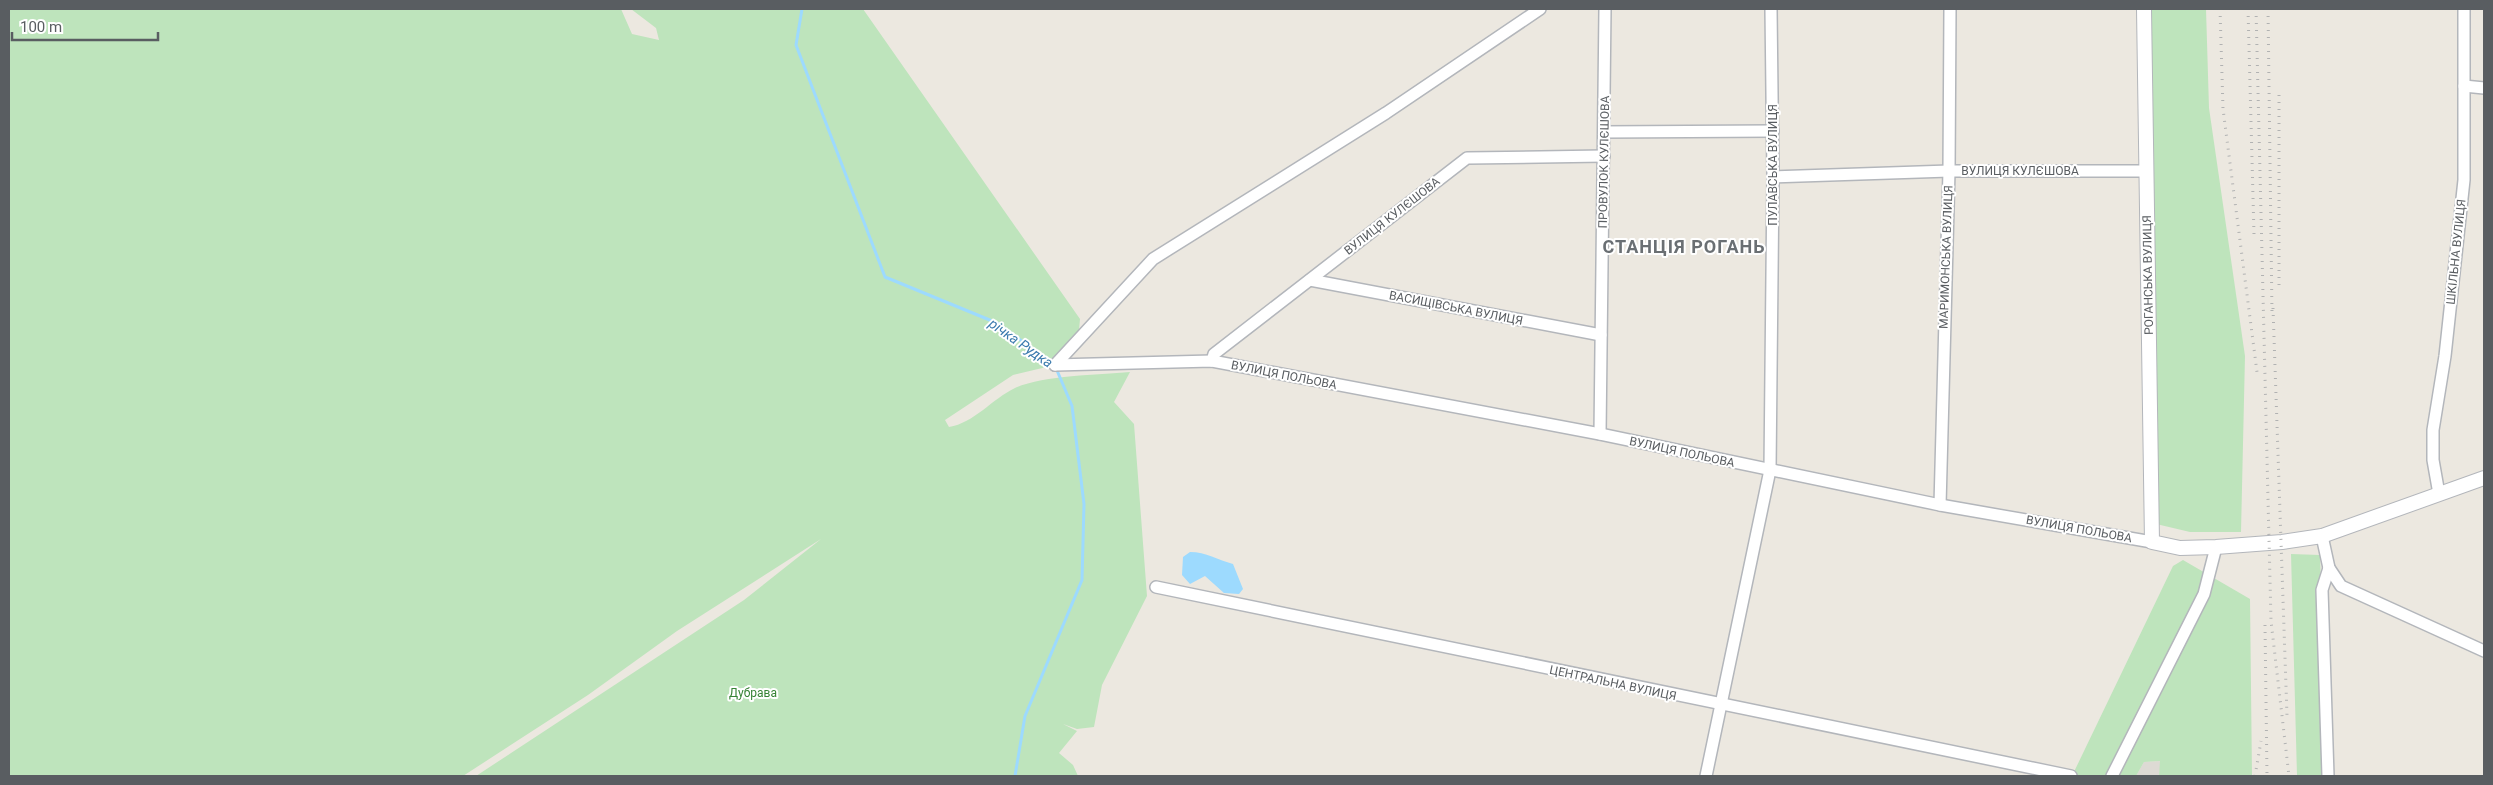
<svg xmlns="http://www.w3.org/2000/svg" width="2493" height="785" font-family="Roboto,sans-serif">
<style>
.industrial{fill:#dddad4}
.green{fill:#bee4bc}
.water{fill:#9ddafe}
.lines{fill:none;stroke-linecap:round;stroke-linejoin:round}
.stream{stroke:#9ddafe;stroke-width:3}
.minor-casing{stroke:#b3b6bb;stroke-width:14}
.tertiary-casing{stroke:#b3b6bb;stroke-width:16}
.minor{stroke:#fff;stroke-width:11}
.tertiary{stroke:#fff;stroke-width:14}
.rail{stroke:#b1b2b2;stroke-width:3;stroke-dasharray:1 6;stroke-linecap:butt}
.labels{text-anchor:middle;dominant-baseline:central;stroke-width:4;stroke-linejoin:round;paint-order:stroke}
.street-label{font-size:12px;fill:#595d61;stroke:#fff}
.park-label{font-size:12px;fill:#368335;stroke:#fff}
.water-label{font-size:14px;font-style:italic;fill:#3c7bae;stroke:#fff}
.district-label{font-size:18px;font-weight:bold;letter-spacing:1px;fill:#6a6f73;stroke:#fff}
</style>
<rect width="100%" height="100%" fill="#ece8e0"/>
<path class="industrial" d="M2161 761 2159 776H2136L2144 762Z"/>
<g class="green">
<path d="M9 9H621L632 34 659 40 656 28 631 9H863L1080 319 1078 341 1055 365 1013 375 945 420 949 427C974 423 992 399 1015 388 1044 375 1097 375 1130 372L1114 402 1134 424 1147 596 1102 685 1094 727 1077 729 1063 724 1077 731 1059 753 1073 765 1078 776H476L744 600 821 539 677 631 588 695 463 776H9Z"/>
<path d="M2144 9H2206L2209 108 2245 356 2241 532H2190L2152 523Z"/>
<path d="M2291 554 2320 555 2327 776H2297Z"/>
<path d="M2183 560 2250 599 2252 776H2159L2160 761 2144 762 2136 776H2072L2173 566Z"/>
</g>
<path class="water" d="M1190 552C1206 552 1218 560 1233 564L1243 589 1239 594 1224 593 1205 576 1190 584 1182 575 1183 557Z"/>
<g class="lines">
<g class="stream">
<path d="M802 9 796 45 885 277 997 323 1052 363"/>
<path d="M1015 776 1025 716 1082 580 1084 504 1072 406 1056 368"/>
</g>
<defs>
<g id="minor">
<path d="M2464 86 2484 88"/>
<path d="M1604 132 1773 131"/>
<path d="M1773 177 1949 171H2147"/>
<path d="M1310 280 1601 335"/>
<path d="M1212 361 1214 354 1467 158 1604 156"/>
<path d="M1055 365 1212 361 1600 434 1940 505 2152 542"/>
<path d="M1055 365 1153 259 1386 113 1540 9"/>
<path d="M1600 434 1605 9"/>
<path d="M2439 494 2433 460V430L2445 356 2464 180V9"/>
<path d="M1940 505 1949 171 1950 9"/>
<path d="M2322 536 2329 568 2341 586 2484 651"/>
<path d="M1156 587 2071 776"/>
<path d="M1706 776 1770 470 1773 177 1771 9"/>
<path d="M2112 776 2204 594 2216 547"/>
<path d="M2328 776 2322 590 2329 568"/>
</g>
<path id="tertiary" d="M2144 9 2152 542 2180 548 2216 547 2282 542 2322 536 2484 478"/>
</defs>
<use href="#minor" class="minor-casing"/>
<use href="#tertiary" class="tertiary-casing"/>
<use href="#minor" class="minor"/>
<use href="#tertiary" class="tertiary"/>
<g class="rail">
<path d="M2220 9 2223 109 2257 372"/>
<path d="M2248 9 2254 234"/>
<path d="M2256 9 2271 621 2289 776"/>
<path d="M2268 9 2272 314"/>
<path d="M2279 95V285"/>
<path d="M2273 308 2287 716"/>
<path d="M2265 625 2267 776"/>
<path d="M2255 776 2261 741"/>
</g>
</g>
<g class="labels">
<g class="street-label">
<text transform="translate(1604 162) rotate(-89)">ПРОВУЛОК КУЛЄШОВА</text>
<text transform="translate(1773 165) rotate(-90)">ПУЛАВСЬКА ВУЛИЦЯ</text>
<text x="2020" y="171">ВУЛИЦЯ КУЛЄШОВА</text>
<text transform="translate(1392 216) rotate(-38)">ВУЛИЦЯ КУЛЄШОВА</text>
<text transform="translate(2456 252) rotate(-84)">ШКІЛЬНА ВУЛИЦЯ</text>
<text transform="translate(1946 257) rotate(-88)">МАРИМОНСЬКА ВУЛИЦЯ</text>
<text transform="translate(2148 275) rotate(-91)">РОГАНСЬКА ВУЛИЦЯ</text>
<text transform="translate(1456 308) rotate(11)">ВАСИЩІВСЬКА ВУЛИЦЯ</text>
<text transform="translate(1284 375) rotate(11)">ВУЛИЦЯ ПОЛЬОВА</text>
<text transform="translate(1682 452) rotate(12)">ВУЛИЦЯ ПОЛЬОВА</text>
<text transform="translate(2079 529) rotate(10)">ВУЛИЦЯ ПОЛЬОВА</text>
<text transform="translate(1613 683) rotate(12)">ЦЕНТРАЛЬНА ВУЛИЦЯ</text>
</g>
<g class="park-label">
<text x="753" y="693">Дубрава</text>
</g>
<g class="water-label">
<text transform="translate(1021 343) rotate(35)">річка Рудка</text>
</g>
<g class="district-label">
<text x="1684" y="246">СТАНЦІЯ РОГАНЬ</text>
</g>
</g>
<rect width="2493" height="785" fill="none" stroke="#595d61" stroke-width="20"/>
<path d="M12 32v8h146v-8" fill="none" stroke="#595d61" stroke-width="2.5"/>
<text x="20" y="32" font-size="15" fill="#595d61" stroke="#ffffff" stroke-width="4" paint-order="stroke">100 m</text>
</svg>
